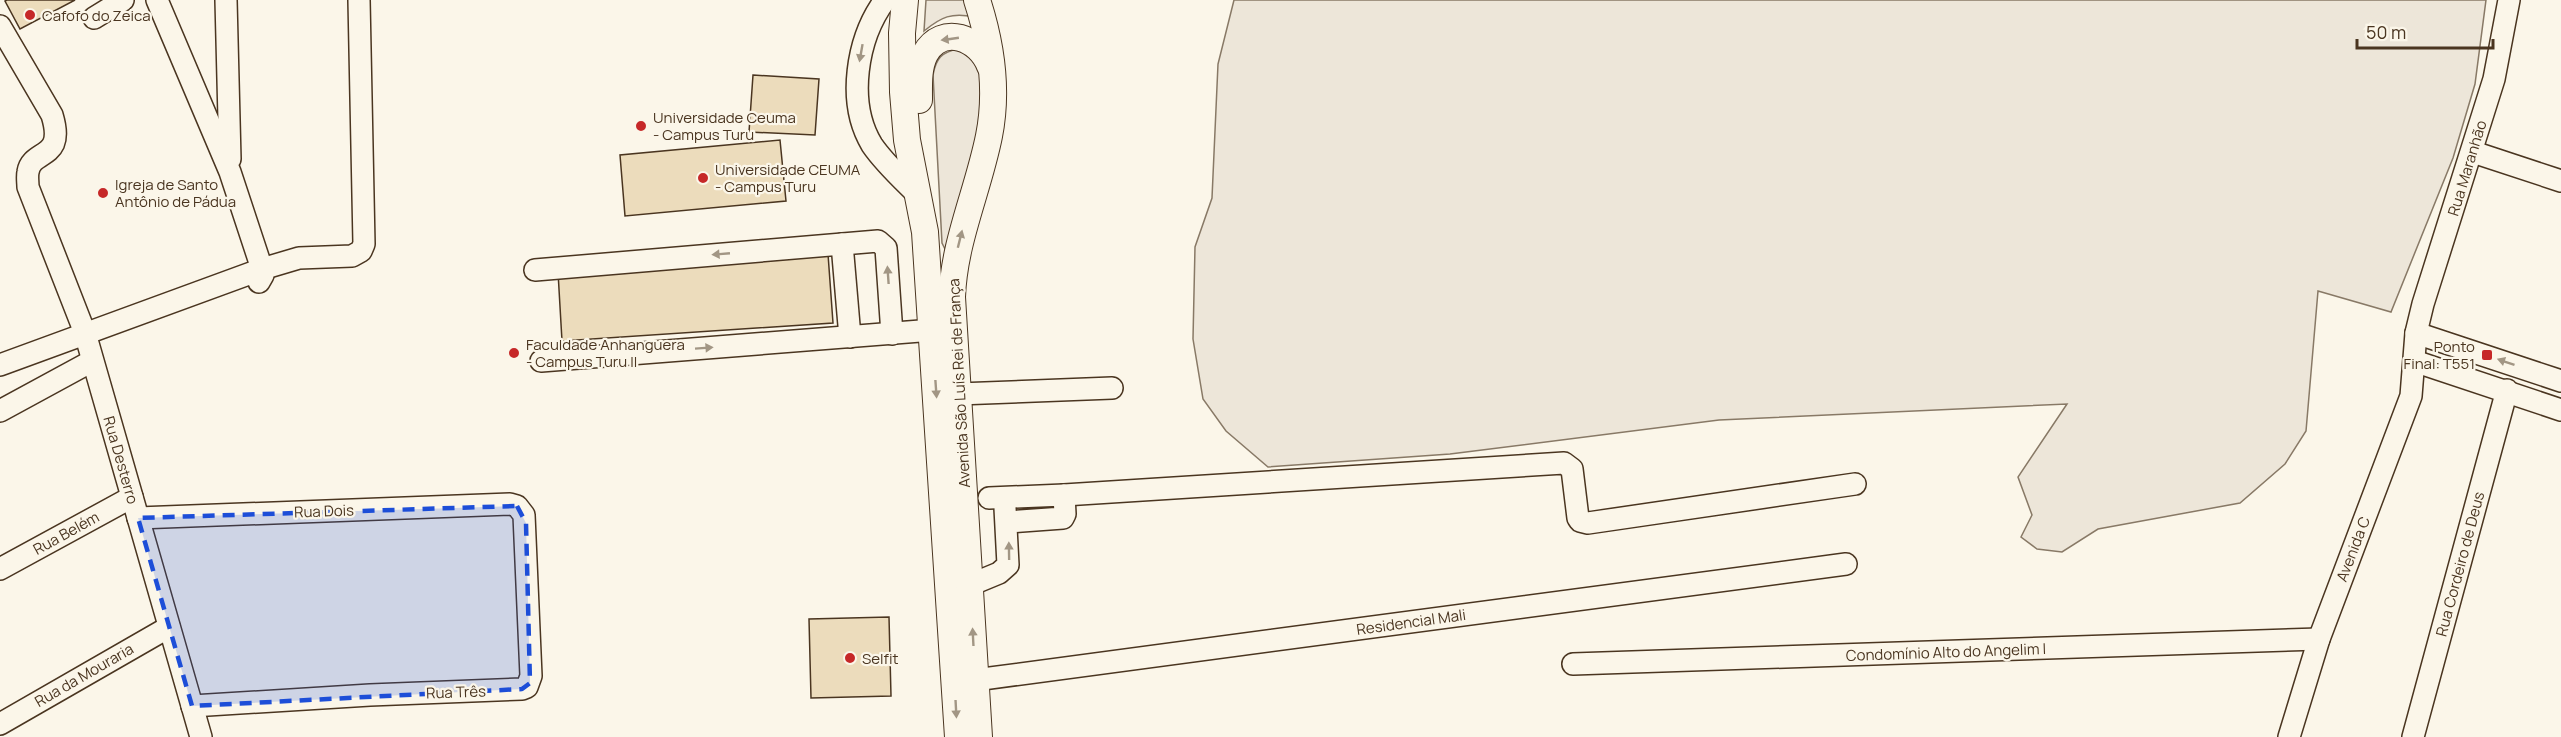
<svg xmlns="http://www.w3.org/2000/svg" width="2561" height="737" font-family="Manrope,sans-serif">
<style>
.green{fill:#ede6d9;stroke:#887966;stroke-width:1.5}
.building{fill:#ecdcbc;stroke:#4a3520;stroke-width:1.5}
.lines{fill:none;stroke-linecap:round;stroke-linejoin:round}
.minor-casing{stroke:#4a3520;stroke-width:24}
.major-casing{stroke:#4a3520;stroke-width:28}
.minor{stroke:#fbf6e9;stroke-width:21}
.major{stroke:#fbf6e9;stroke-width:26}
.oneway{fill:#a29684}
.marked{fill:#1d4ed8;fill-opacity:0.2;stroke:#1d4ed8;stroke-width:4.5;stroke-dasharray:12 8;stroke-linejoin:round}
.poi-dot{fill:#c62828;stroke:#fbf6e9;stroke-width:2}
.labels{text-anchor:middle;dominant-baseline:central;stroke-width:4.5;stroke-linejoin:round;paint-order:stroke}
.poi-label{font-size:15px;fill:#4a3520;stroke:#fbf6e9;text-anchor:start}
.street-label{font-size:15px;fill:#4a3520;stroke:#fbf6e9}
</style>
<rect width="100%" height="100%" fill="#fbf6e9"/>
<g class="green">
<path d="M926 0H970L974 17C952 12 941 17 924 31Z"/>
<path d="M1234 0H2486L2475 84 2453 158 2391 312 2318 291 2306 431 2285 464 2240 503 2098 529 2062 552 2037 549 2021 537 2032 515 2018 477 2067 404 1719 420 1450 454 1268 467 1226 431 1203 399 1193 339 1195 247 1212 198 1218 64Z"/>
<path d="M958 49 973 55C976 61 980 69 981 76 987 130 961 198 945 249L942 243 933 75C936 58 942 52 958 49Z"/>
</g>
<g class="building">
<path d="M75 0 20 29 5 1 7 0Z"/>
<path d="M753 75 819 79 815 135 749 132Z"/>
<path d="M780 140 786 201 625 216 620 155Z"/>
<path d="M828 254 833 323 562 341 558 272Z"/>
<path d="M889 617 891 696 811 698 809 619Z"/>
</g>
<g class="lines">
<defs>
<g id="minor">
<path d="M157 0 230 172 262 269 263 275 259 282"/>
<path d="M226 0 230 159"/>
<path d="M885 0C857 38 846 102 872 145 885 164 903 180 919 196"/>
<path d="M94 18 123 0"/>
<path d="M0 26 52 115C66 161 32 148 28 172 27 177 28 183 28 187L85 333 201 737"/>
<path d="M2473 152 2561 181"/>
<path d="M842 244 850 337"/>
<path d="M535 270 878 241 886 248 892 334"/>
<path d="M2416 333 2561 381"/>
<path d="M541 361 933 330"/>
<path d="M2414 361 2561 410"/>
<path d="M0 365 262 269 299 258 352 256 361 251 364 244 359 0"/>
<path d="M958 394 1112 388"/>
<path d="M0 411 92 361"/>
<path d="M1064 495 1564 463 1572 469 1578 518 1580 521 1588 523 1855 484"/>
<path d="M989 498 1064 495 1065 514 1063 518 1007 522"/>
<path d="M138 518 510 504 517 506 524 515 531 676 527 687 522 689 370 695 192 706"/>
<path d="M0 569 132 497"/>
<path d="M970 585 999 573 1008 565 1005 508"/>
<path d="M1573 664 2319 639"/>
<path d="M975 680 1846 564"/>
<path d="M0 724 169 627"/>
<path d="M2289 737 2319 639 2411 396 2416 333 2423 304 2494 79 2509 0"/>
<path d="M2413 737 2507 390"/>
</g>
<g id="major">
<path d="M905 0 902 33 903 92 907 140 925 232 958 737"/>
<path d="M977 0C991 43 998 91 989 136 978 191 954 241 952 297L979 737"/>
<path d="M919 100C919 84 918 68 925 54 942 23 980 38 990 66"/>
</g>
</defs>
<use href="#minor" class="minor-casing"/>
<use href="#major" class="major-casing"/>
<use href="#minor" class="minor"/>
<use href="#major" class="major"/>
</g>
<defs><path id="oneway-solid" d="M-6-.8H1V-3.2L6.5 0L1 3.2V.8H-6Z" transform="scale(1.5)"/></defs>
<g class="oneway">
<use href="#oneway-solid" transform="translate(950 39) rotate(172)"/>
<use href="#oneway-solid" transform="translate(861 53) rotate(100)"/>
<use href="#oneway-solid" transform="translate(960 239) rotate(-76)"/>
<use href="#oneway-solid" transform="translate(721 254) rotate(175)"/>
<use href="#oneway-solid" transform="translate(888 275) rotate(-94)"/>
<use href="#oneway-solid" transform="translate(704 348) rotate(-4)"/>
<use href="#oneway-solid" transform="translate(2506 362) rotate(-161)"/>
<use href="#oneway-solid" transform="translate(936 389) rotate(86)"/>
<use href="#oneway-solid" transform="translate(1009 551) rotate(-91)"/>
<use href="#oneway-solid" transform="translate(973 637) rotate(-93)"/>
<use href="#oneway-solid" transform="translate(956 709) rotate(87)"/>
</g>
<path class="marked" d="M517 506 526 523 530 683 522 689 192 706 138 518Z"/>
<g class="poi-dot">
<circle cx="30" cy="15" r="6"/>
<circle cx="641" cy="126" r="6"/>
<circle cx="703" cy="178" r="6"/>
<circle cx="103" cy="193" r="6"/>
<circle cx="514" cy="353" r="6"/>
<rect x="2481" y="349" width="12" height="12" rx="3"/>
<circle cx="850" cy="658" r="6"/>
</g>
<g class="labels">
<g class="poi-label">
<text x="42" y="15">Cafofo do Zeica</text>
<text x="653" y="117">Universidade Ceuma<tspan x="653" dy="17">- Campus Turu</tspan></text>
<text x="715" y="169">Universidade CEUMA<tspan x="715" dy="17">- Campus Turu</tspan></text>
<text x="115" y="184">Igreja de Santo<tspan x="115" dy="17">Antônio de Pádua</tspan></text>
<text x="526" y="344">Faculdade Anhanguera<tspan x="526" dy="17">- Campus Turu II</tspan></text>
<text x="2475" y="346" text-anchor="end">Ponto<tspan x="2475" dy="17">Final: T551</tspan></text>
<text x="862" y="658">Selfit</text>
</g>
<g class="street-label">
<text transform="translate(2467 168) rotate(-73)">Rua Maranhão</text>
<text transform="translate(959 383) rotate(-93)">Avenida São Luís Rei de França</text>
<text transform="translate(121 460) rotate(74)">Rua Desterro</text>
<text transform="translate(324 511) rotate(-2)">Rua Dois</text>
<text transform="translate(66 533) rotate(-29)">Rua Belém</text>
<text transform="translate(2353 549) rotate(-69)">Avenida C</text>
<text transform="translate(2460 564) rotate(-75)">Rua Cordeiro de Deus</text>
<text transform="translate(1411 622) rotate(-8)">Residencial Mali</text>
<text transform="translate(1946 652) rotate(-2)">Condomínio Alto do Angelim I</text>
<text transform="translate(84 675) rotate(-30)">Rua da Mouraria</text>
<text transform="translate(456 692) rotate(-2)">Rua Três</text>
</g>
</g>
<path d="M2357 39v9h136v-9" fill="none" stroke="#4a3520" stroke-width="3"/>
<text x="2366" y="39" font-size="18" fill="#4a3520" stroke="#fbf6e9" stroke-width="4.5" paint-order="stroke">50 m</text>
</svg>
